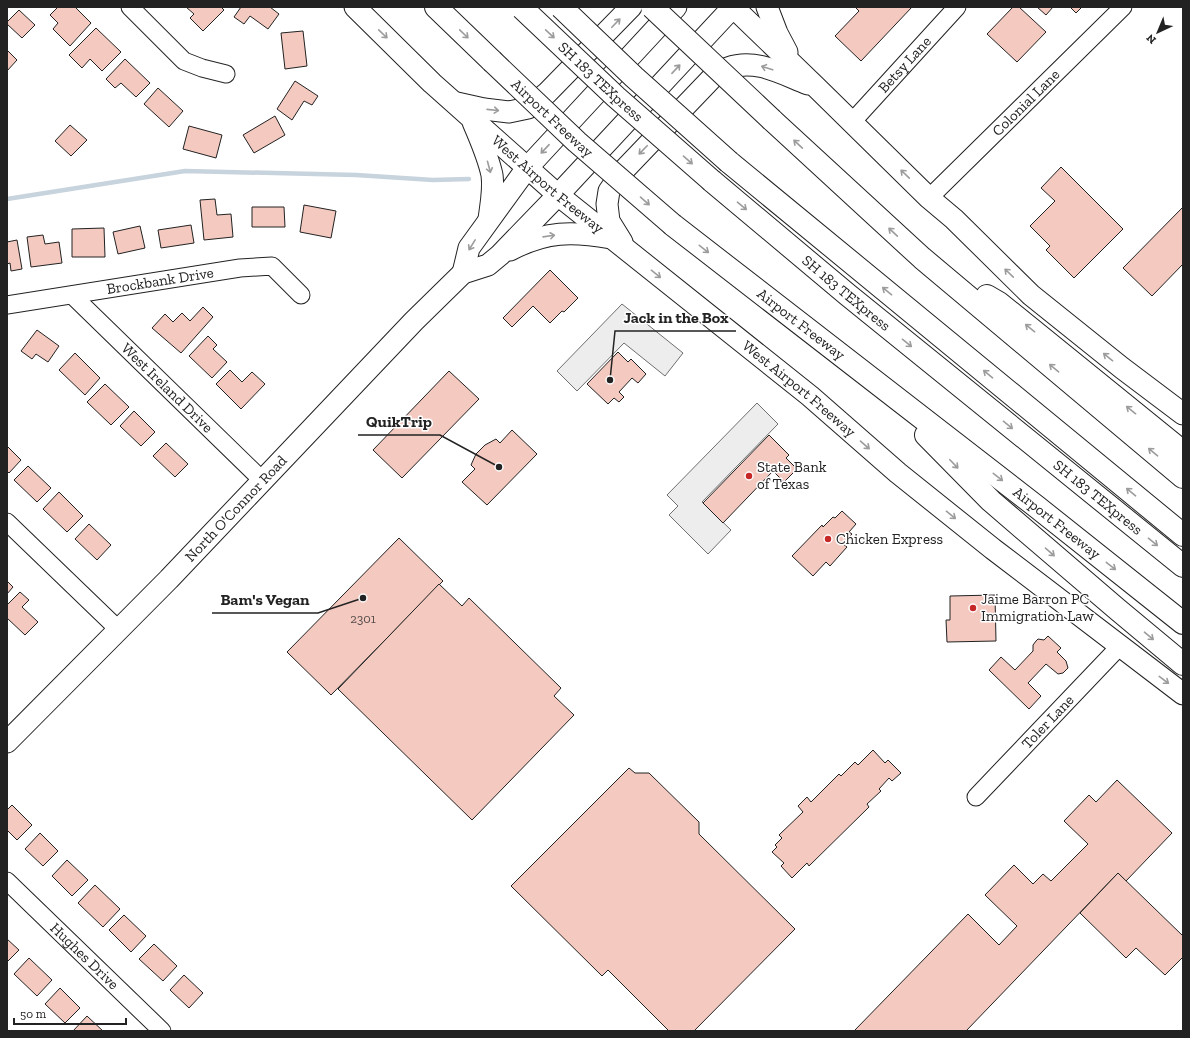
<svg xmlns="http://www.w3.org/2000/svg" width="1190" height="1038" font-family="'Zilla Slab',serif">
<style>
.parking{fill:#ededed;stroke:#6f6f6f}
.lines{fill:none;stroke-linecap:round;stroke-linejoin:round}
.stream{stroke:#c7d3dd;stroke-width:4.5}
.building{fill:#f3c9c0;stroke:#222}
.minor-casing{stroke:#222;stroke-width:19}
.major-casing{stroke:#222;stroke-width:23}
.highway-casing{stroke:#222;stroke-width:24}
.minor{stroke:#fff;stroke-width:17}
.major{stroke:#fff;stroke-width:21}
.highway{stroke:#fff;stroke-width:22}
.highway-bridge-casing{stroke:#222;stroke-width:24;stroke-linecap:butt}
.highway-bridge{stroke:#fff;stroke-width:22}
.oneway{stroke:#9c9c9c}
.poi-dot{fill:#c62828;stroke:#fff;stroke-width:1.5}
.labels{text-anchor:middle;dominant-baseline:central;stroke-width:3;stroke-linejoin:round;paint-order:stroke}
.number-label{font-size:13px;fill:#564c4a}
.street-label{font-size:15px;fill:#222;stroke:#fff}
.poi-label{font-size:15px;fill:#222;stroke:#fff;text-anchor:start}
.leader{fill:none;stroke:#222;stroke-width:1.5}
.callout-dot{fill:#222;stroke:#fff;stroke-width:1.5}
.callout-label{font-size:16px;text-anchor:middle;font-weight:bold;fill:#222;stroke:#fff;stroke-width:3;stroke-linejoin:round;paint-order:stroke}
</style>
<rect width="100%" height="100%" fill="#fff"/>
<g class="parking">
<path d="M622 304 683 353 665 376 624 343 577 391 557 371Z"/>
<path d="M757 403 778 424 702 502 731 530 708 554 669 515 678 506 667 495Z"/>
</g>
<g class="lines">
<path class="stream" d="M7 199 185 171 356 175 433 180 469 179"/>
</g>
<g class="building">
<path d="M58 7H75L91 23 70 46 53 29 58 23 50 15Z"/>
<path d="M186 7H221L224 10 203 31 190 18 194 14Z"/>
<path d="M241 7H270L279 14 268 29 250 16 244 24 234 17Z"/>
<path d="M855 7H912L861 61 835 36 859 11Z"/>
<path d="M1013 7H1019L1046 32 1017 62 987 34Z"/>
<path d="M1037 7H1053L1046 15Z"/>
<path d="M1070 7H1082L1076 13Z"/>
<path d="M19 10 35 25 22 38 7 24V22Z"/>
<path d="M96 28 121 52 102 71 90 59 82 68 69 55Z"/>
<path d="M303 31 307 66 285 69 281 33Z"/>
<path d="M7 50 17 60 7 71Z"/>
<path d="M125 59 150 83 136 97 121 83 115 88 106 79Z"/>
<path d="M295 81 318 96 312 105 304 101 292 120 277 109Z"/>
<path d="M158 88 183 111 169 127 144 104Z"/>
<path d="M275 116 285 135 254 153 243 135Z"/>
<path d="M70 125 87 140 71 156 55 141Z"/>
<path d="M189 126 222 135 216 158 183 149Z"/>
<path d="M1061 167 1123 229 1074 278 1046 250 1050 246 1030 226 1055 201 1041 188Z"/>
<path d="M215 199 217 215 231 214 233 237 204 240 200 200Z"/>
<path d="M304 205 336 211 331 238 300 232Z"/>
<path d="M252 207H284L285 227H252Z"/>
<path d="M1183 207V264L1152 296 1123 268Z"/>
<path d="M191 225 194 243 161 248 158 230Z"/>
<path d="M140 226 145 248 118 254 113 232Z"/>
<path d="M104 228 105 257H72V229Z"/>
<path d="M43 235 45 244 59 242 62 263 31 267 27 237Z"/>
<path d="M17 240 22 269 11 271 10 263 7 264V242Z"/>
<path d="M550 270 578 298 564 312 562 311 550 323 533 306 512 327 503 318Z"/>
<path d="M203 307 213 317 181 353 152 328 165 314 173 322 182 313 190 321Z"/>
<path d="M37 330 59 346 48 362 36 354 32 359 21 351Z"/>
<path d="M208 336 217 345 213 349 227 362 212 378 189 356Z"/>
<path d="M618 352 628 362 631 359 646 374 638 383 632 378 619 392 624 397 619 402 614 398 608 404 587 384Z"/>
<path d="M75 353 100 378 85 395 59 370Z"/>
<path d="M230 370 242 382 252 372 265 384 241 409 216 384Z"/>
<path d="M449 371 479 399 402 478 373 450Z"/>
<path d="M105 384 129 407 111 425 87 402Z"/>
<path d="M134 411 155 432 141 446 120 426Z"/>
<path d="M512 430 537 454 487 505 462 482 475 469 471 465 476 454 485 445 496 439 500 443Z"/>
<path d="M769 435 789 455 786 458 797 469 784 482 773 471 723 523 703 503Z"/>
<path d="M166 443 188 464 175 477 153 456Z"/>
<path d="M7 446 21 460 9 473 7 471Z"/>
<path d="M28 466 51 488 37 502 14 480Z"/>
<path d="M59 492 83 516 67 532 43 509Z"/>
<path d="M842 511 856 524 849 532 852 534 843 544 847 547 830 566 826 562 813 576 792 556 822 525 823 527 833 517 835 518Z"/>
<path d="M89 524 111 545 97 560 75 539Z"/>
<path d="M399 538 443 581 331 695 287 652Z"/>
<path d="M7 581 13 587 7 594Z"/>
<path d="M439 584 462 606 469 598 561 688 554 696 574 715 472 820 338 689Z"/>
<path d="M20 592 29 600 22 607 38 622 25 635 7 618V605Z"/>
<path d="M995 595 996 641 947 642 946 620H950V596Z"/>
<path d="M1048 636 1061 648 1057 652 1066 661 1068 668 1063 673 1058 674 1046 664 1028 683 1041 696 1029 709 989 670 1001 657 1015 670 1033 651V645L1036 641 1038 639 1044 640Z"/>
<path d="M873 750 885 763 888 760 901 773 892 781 889 778 879 789 881 791 867 804 869 807 809 866 807 863 792 878 781 866 784 863 772 852 777 847 775 845 782 838 779 835 803 812 798 806 807 797 811 802 839 774 841 776 855 762 858 765Z"/>
<path d="M629 768 635 773H649L699 822V834L795 929 694 1031H669L608 970 602 976 511 886Z"/>
<path d="M1117 780 1172 833 1126 881 1118 873 966 1031H854L968 914 999 945 1017 926 985 895 1014 865 1033 884 1043 874 1051 881 1088 844 1064 821 1089 795 1096 802Z"/>
<path d="M12 805 32 825 17 840 7 830V810Z"/>
<path d="M40 833 58 851 43 866 25 849Z"/>
<path d="M67 860 88 880 72 896 52 876Z"/>
<path d="M1118 873 1183 936V957L1165 975 1136 948 1126 958 1080 913Z"/>
<path d="M95 885 120 909 103 927 78 903Z"/>
<path d="M124 915 146 936 131 952 109 930Z"/>
<path d="M7 939 19 950 7 962Z"/>
<path d="M154 944 177 966 163 981 139 959Z"/>
<path d="M29 958 52 980 37 996 14 974Z"/>
<path d="M184 975 203 993 189 1008 170 990Z"/>
<path d="M60 988 80 1008 65 1023 45 1004Z"/>
<path d="M87 1016 103 1031H73Z"/>
</g>
<g class="lines">
<defs>
<g id="minor">
<path d="M130 7 184 61 202 68 226 74"/>
<path id="s1" d="M852 122 957 7"/>
<path id="s2" d="M929 198 1123 7"/>
<path id="s3" d="M72 295 263 481"/>
<path id="s4" d="M7 305 240 268 272 266 301 295"/>
<path d="M7 522 119 630"/>
<path id="s5" d="M976 797 1120 646"/>
<path id="s6" d="M7 881 162 1031"/>
</g>
<g id="major">
<path id="s7" d="M355 7 432 83 558 195 810 396 898 473 993 549 1183 694"/>
<path d="M733 7 816 87 929 198 954 219 1031 295 1122 368 1183 414"/>
<path d="M767 7 777 33 787 52"/>
<path d="M457 103 484 109 509 112 528 108 547 93 631 7"/>
<path d="M473 122C480 139 488 156 492 175 494 189 491 204 489 219"/>
<path d="M622 242 609 221 607 204 609 191 623 171 712 78C717 75 722 70 728 68 756 58 782 74 808 84"/>
<path d="M510 250C546 231 572 231 611 238"/>
<path d="M463 273 469 248 527 168 676 7"/>
<path id="s8" d="M7 742 169 579 414 321 463 273 488 265 500 255 558 195 733 7"/>
</g>
<g id="highway">
<path d="M436 7 492 61"/>
<path d="M772 120 922 258 1183 477"/>
<path d="M729 162 1183 535"/>
<path id="s9" d="M712 181 848 295 1183 566"/>
<path id="s10" d="M673 225 1037 507 1183 623"/>
<path d="M987 296 999 303 1183 452"/>
<path d="M926 435 991 501 1117 609 1183 664"/>
</g>
</defs>
<use href="#minor" class="minor-casing"/>
<use href="#major" class="major-casing"/>
<use href="#highway" class="highway-casing"/>
<use href="#minor" class="minor"/>
<use href="#major" class="major"/>
<use href="#highway" class="highway"/>
<defs>
<g id="highway-bridge">
<path d="M561 7 634 77 729 162"/>
<path d="M652 7 772 120"/>
<path id="s11" d="M522 8 616 97 712 181"/>
<path id="s12" d="M492 61 577 142 673 225"/>
</g>
</defs>
<use href="#highway-bridge" class="highway-bridge-casing"/>
<use href="#highway-bridge" class="highway-bridge"/>
</g>
<defs><path id="oneway-shaft" d="M-6 0H5M1.5-3L5.5 0L1.5 3" fill="none" stroke-width="1.6" stroke-linecap="round" stroke-linejoin="round"/></defs>
<g class="oneway">
<use href="#oneway-shaft" transform="translate(616 23) rotate(-46)"/>
<use href="#oneway-shaft" transform="translate(383 34) rotate(44)"/>
<use href="#oneway-shaft" transform="translate(464 34) rotate(44)"/>
<use href="#oneway-shaft" transform="translate(550 34) rotate(43)"/>
<use href="#oneway-shaft" transform="translate(767 68) rotate(-162)"/>
<use href="#oneway-shaft" transform="translate(676 69) rotate(-47)"/>
<use href="#oneway-shaft" transform="translate(493 110) rotate(6)"/>
<use href="#oneway-shaft" transform="translate(798 144) rotate(-137)"/>
<use href="#oneway-shaft" transform="translate(545 149) rotate(133)"/>
<use href="#oneway-shaft" transform="translate(643 150) rotate(134)"/>
<use href="#oneway-shaft" transform="translate(688 160) rotate(41)"/>
<use href="#oneway-shaft" transform="translate(489 167) rotate(75)"/>
<use href="#oneway-shaft" transform="translate(905 174) rotate(-136)"/>
<use href="#oneway-shaft" transform="translate(645 201) rotate(41)"/>
<use href="#oneway-shaft" transform="translate(742 206) rotate(40)"/>
<use href="#oneway-shaft" transform="translate(893 232) rotate(-137)"/>
<use href="#oneway-shaft" transform="translate(549 236) rotate(-8)"/>
<use href="#oneway-shaft" transform="translate(472 245) rotate(122)"/>
<use href="#oneway-shaft" transform="translate(704 249) rotate(38)"/>
<use href="#oneway-shaft" transform="translate(1009 273) rotate(-136)"/>
<use href="#oneway-shaft" transform="translate(656 274) rotate(39)"/>
<use href="#oneway-shaft" transform="translate(887 291) rotate(-141)"/>
<use href="#oneway-shaft" transform="translate(1030 328) rotate(-141)"/>
<use href="#oneway-shaft" transform="translate(907 343) rotate(39)"/>
<use href="#oneway-shaft" transform="translate(1108 357) rotate(-141)"/>
<use href="#oneway-shaft" transform="translate(1054 368) rotate(-140)"/>
<use href="#oneway-shaft" transform="translate(988 374) rotate(-140)"/>
<use href="#oneway-shaft" transform="translate(1131 410) rotate(-141)"/>
<use href="#oneway-shaft" transform="translate(1008 425) rotate(39)"/>
<use href="#oneway-shaft" transform="translate(865 445) rotate(41)"/>
<use href="#oneway-shaft" transform="translate(1153 452) rotate(-140)"/>
<use href="#oneway-shaft" transform="translate(954 464) rotate(46)"/>
<use href="#oneway-shaft" transform="translate(998 477) rotate(38)"/>
<use href="#oneway-shaft" transform="translate(1131 492) rotate(-140)"/>
<use href="#oneway-shaft" transform="translate(951 515) rotate(39)"/>
<use href="#oneway-shaft" transform="translate(1153 542) rotate(39)"/>
<use href="#oneway-shaft" transform="translate(1050 552) rotate(41)"/>
<use href="#oneway-shaft" transform="translate(1111 566) rotate(38)"/>
<use href="#oneway-shaft" transform="translate(1149 636) rotate(40)"/>
<use href="#oneway-shaft" transform="translate(1164 680) rotate(37)"/>
</g>
<g class="poi-dot">
<circle cx="749" cy="476" r="4"/>
<circle cx="828" cy="539" r="4"/>
<circle cx="973" cy="608" r="4"/>
</g>
<g class="labels">
<g class="number-label">
<text x="363" y="618">2301</text>
</g>
<g class="street-label">
<text stroke="none"><textPath href="#s1" startOffset="78">Betsy Lane</textPath></text>
<text stroke="none"><textPath href="#s11" startOffset="108">SH 183 TEXpress</textPath></text>
<text stroke="none"><textPath href="#s2" startOffset="136">Colonial Lane</textPath></text>
<text stroke="none"><textPath href="#s12" startOffset="83">Airport Freeway</textPath></text>
<text stroke="none"><textPath href="#s7" startOffset="262">West Airport Freeway</textPath></text>
<text stroke="none"><textPath href="#s4" startOffset="155">Brockbank Drive</textPath></text>
<text stroke="none"><textPath href="#s9" startOffset="175">SH 183 TEXpress</textPath></text>
<text stroke="none"><textPath href="#s10" startOffset="162">Airport Freeway</textPath></text>
<text stroke="none"><textPath href="#s3" startOffset="133">West Ireland Drive</textPath></text>
<text stroke="none"><textPath href="#s7" startOffset="586">West Airport Freeway</textPath></text>
<text stroke="none"><textPath href="#s9" startOffset="499">SH 183 TEXpress</textPath></text>
<text stroke="none"><textPath href="#s8" startOffset="327">North O'Connor Road</textPath></text>
<text stroke="none"><textPath href="#s10" startOffset="486">Airport Freeway</textPath></text>
<text stroke="none"><textPath href="#s5" startOffset="104">Toler Lane</textPath></text>
<text stroke="none"><textPath href="#s6" startOffset="108">Hughes Drive</textPath></text>
</g>
<g class="poi-label">
<text x="757" y="467">State Bank<tspan x="757" dy="17">of Texas</tspan></text>
<text x="836" y="539">Chicken Express</text>
<text x="981" y="599">Jaime Barron PC<tspan x="981" dy="17">Immigration Law</tspan></text>
</g>
</g>
<path class="leader" d="M610 380L615 331H736M499 467L440 435H358M363 598L318 613H212"/>
<g class="callout-dot">
<circle cx="610" cy="380" r="4"/>
<circle cx="499" cy="467" r="4"/>
<circle cx="363" cy="598" r="4"/>
</g>
<g class="callout-label">
<text x="676" y="323">Jack in the Box</text>
<text x="399" y="427">QuikTrip</text>
<text x="265" y="605">Bam's Vegan</text>
</g>
<rect width="1190" height="1038" fill="none" stroke="#222222" stroke-width="16"/>
<g transform="translate(1158 32) rotate(224)" stroke="#ffffff" stroke-width="3" paint-order="stroke">
<path d="M0-3L7 15L0 10L-7 15Z" fill="#222222"/>
<text y="-6" font-size="11" font-weight="bold" text-anchor="middle" fill="#222222">N</text>
</g>
<path d="M14 1018v6h112v-6" fill="none" stroke="#222222" stroke-width="2"/>
<text x="20" y="1018" font-size="12" fill="#222222" stroke="#ffffff" stroke-width="3" paint-order="stroke">50 m</text>
</svg>
